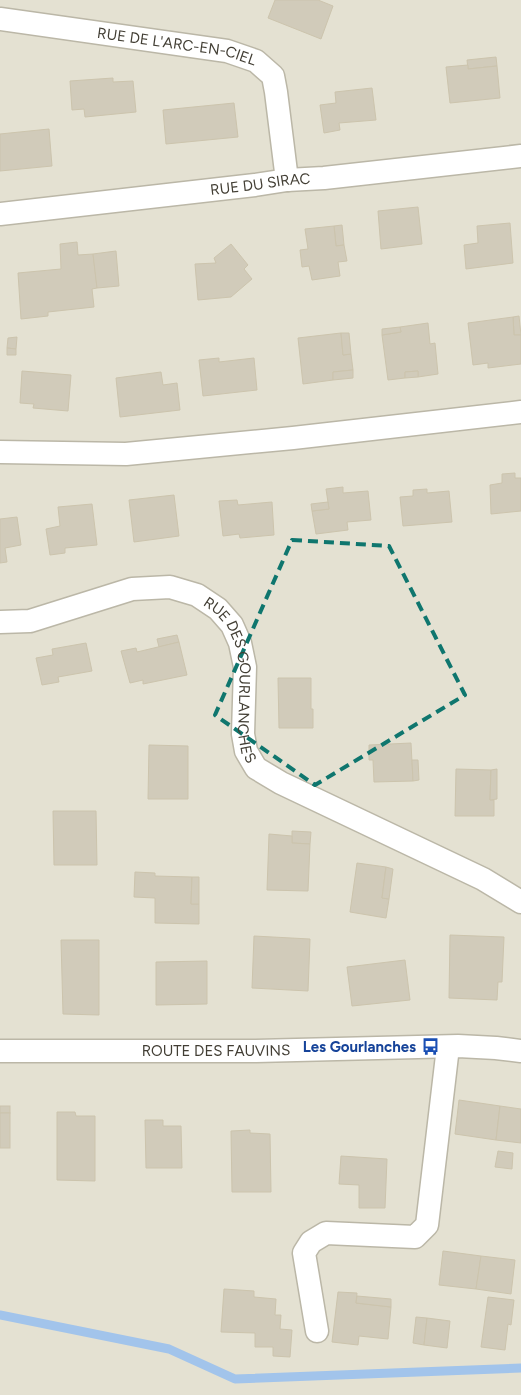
<svg xmlns="http://www.w3.org/2000/svg" width="521" height="1395" font-family="Figtree,sans-serif">
<style>
.residential{fill:#e4e1d2}
.lines{fill:none;stroke-linecap:round;stroke-linejoin:round}
.stream{stroke:#a2c4eb;stroke-width:9}
.building{fill:#d1cbba;stroke:#ccc4ad}
.street-casing{stroke:#bbb7a7;stroke-width:25}
.street{stroke:#fff;stroke-width:22}
.marked{fill:none;stroke:#0f766e;stroke-width:4;stroke-dasharray:10 6;stroke-linejoin:round}
.labels{text-anchor:middle;dominant-baseline:central;stroke-width:4;stroke-linejoin:round;paint-order:stroke}
.street-label{font-size:15px;fill:#423e34;stroke:#fff}
.transit-label{font-size:15px;font-weight:bold;fill:#164399;stroke:#fff;text-anchor:end}
</style>
<rect width="100%" height="100%" fill="#f1eee4"/>
<rect class="residential" x="0" y="0" width="521" height="1395"/>
<g class="lines">
<path class="stream" d="M0 1315 169 1349 235 1379 521 1368"/>
</g>
<g class="building">
<path d="M275 0H318L333 6 321 39 268 18Z"/>
<path d="M496 57 497 66 468 69 467 60Z"/>
<path d="M468 65V69L497 66 500 98 450 103 446 67Z"/>
<path d="M113 78V82L133 81 136 112 85 117 84 109 72 110 70 81Z"/>
<path d="M372 88 376 120 339 123 340 130 324 133 320 105 336 103 335 92Z"/>
<path d="M234 103 238 137 166 144 163 110Z"/>
<path d="M49 129 52 166 0 171V134Z"/>
<path d="M418 207 422 244 381 249 378 211Z"/>
<path d="M510 223 513 263 466 269 464 245 478 243 477 226Z"/>
<path d="M342 225 344 245 336 246 334 226Z"/>
<path d="M334 226 336 246 344 245 347 261 338 262 340 276 312 280 309 266 302 267 300 250 308 249 305 229Z"/>
<path d="M77 242 78 255 93 254 97 288 92 289 94 307 48 312V316L21 319 18 273 61 269 60 244Z"/>
<path d="M231 244 248 265 244 269 252 279 231 297 198 300 195 264 216 263 214 258Z"/>
<path d="M116 251 119 286 97 288 93 254Z"/>
<path d="M519 316 521 335H514L513 317Z"/>
<path d="M513 317 514 335H521V364L488 368V363L473 365 468 323Z"/>
<path d="M428 323 430 344 435 343 438 374 418 377V371L405 372V378L388 380 382 335 401 332 400 327Z"/>
<path d="M400 327 401 332 382 335V329Z"/>
<path d="M341 333 343 355 351 354 353 370 333 372V380L303 384 298 338Z"/>
<path d="M341 333H349L351 354 343 355Z"/>
<path d="M17 337 16 349 7 348 8 338Z"/>
<path d="M7 348 16 349V355H7Z"/>
<path d="M219 358V362L254 358 257 390 203 396 199 360Z"/>
<path d="M353 370V378L333 380V372Z"/>
<path d="M22 371 71 375 68 411 33 408 34 404 20 403Z"/>
<path d="M418 371V377L405 378V372Z"/>
<path d="M161 372 163 385 177 383 180 410 120 417 116 378Z"/>
<path d="M515 473V478H521V511L491 514 490 485 502 483V474Z"/>
<path d="M343 487V493L368 491 371 520 347 522 348 530 316 534 312 511 329 509 326 489Z"/>
<path d="M427 489V493L449 491 452 522 403 526 400 497 413 496V490Z"/>
<path d="M174 495 179 536 134 542 129 500Z"/>
<path d="M237 500 238 505 272 502 274 535 240 538 239 534 223 536 219 501Z"/>
<path d="M328 502 329 509 312 511 311 504Z"/>
<path d="M92 504 97 545 65 548V553L50 555 46 529 60 526 58 507Z"/>
<path d="M17 517 21 545 5 548 7 562 0 563V519Z"/>
<path d="M177 635 179 642 159 647 157 639Z"/>
<path d="M179 642 187 675 143 684V680L130 683 121 651 136 648 137 652Z"/>
<path d="M86 643 92 671 58 677 59 682 42 685 36 658 53 655 52 649Z"/>
<path d="M278 678H311V709H313V728H279Z"/>
<path d="M411 743 413 781 374 782 373 760H369V745Z"/>
<path d="M149 745 188 746V799H148Z"/>
<path d="M412 760H418L419 780 413 781Z"/>
<path d="M456 769 491 770 490 800H494V816H455Z"/>
<path d="M497 769V799L490 800 491 770Z"/>
<path d="M53 811H96L97 865H54Z"/>
<path d="M292 831 311 832 310 844 292 843Z"/>
<path d="M269 834 292 836V843L310 844 308 891 267 890Z"/>
<path d="M357 863 386 867 382 898 389 899 386 918 350 912Z"/>
<path d="M386 867 393 869 389 899 382 898Z"/>
<path d="M135 872 155 873V876L192 877 191 904H199V924L155 923V898L134 897Z"/>
<path d="M192 877H199V904H191Z"/>
<path d="M450 935 504 937 502 982H498L497 1000 449 998Z"/>
<path d="M254 936 310 939 308 991 252 988Z"/>
<path d="M61 940H99V1015L63 1014Z"/>
<path d="M405 960 410 1000 352 1006 347 967Z"/>
<path d="M207 961V1004L156 1005V962Z"/>
<path d="M459 1100 500 1106 496 1140 455 1134Z"/>
<rect x="0" y="1106" width="10" height="7"/>
<path d="M500 1106 521 1109V1143L496 1140Z"/>
<path d="M57 1112H75L76 1116H95V1181L57 1180Z"/>
<rect x="0" y="1113" width="10" height="35"/>
<path d="M145 1120H163V1126H181L182 1168H146Z"/>
<path d="M250 1130V1133L270 1134 271 1192H232L231 1131Z"/>
<path d="M498 1151 513 1153 512 1169 495 1167Z"/>
<path d="M341 1156 387 1159 385 1208H359V1185L339 1184Z"/>
<path d="M443 1251 481 1256 476 1289 439 1285Z"/>
<path d="M481 1256 515 1260 511 1294 476 1289Z"/>
<path d="M224 1289 254 1291V1297L276 1299 275 1315H281L280 1329 292 1330 290 1357 273 1356V1347H255V1333L221 1332Z"/>
<path d="M338 1292 357 1293 356 1303 391 1307 388 1339 359 1336 358 1345 332 1342Z"/>
<path d="M357 1296 391 1299V1307L356 1303Z"/>
<path d="M488 1297 514 1300 511 1325 508 1324 505 1350 481 1347Z"/>
<path d="M416 1317 427 1318 424 1345 413 1343Z"/>
<path d="M427 1318 450 1321 447 1348 424 1345Z"/>
</g>
<g class="lines">
<defs>
<g id="street">
<path id="s1" d="M0 19 227 51 256 61 273 76 276 92 287 180"/>
<path id="s2" d="M0 214 255 185 287 180 324 178 521 156"/>
<path d="M0 452 126 454 293 438 521 412"/>
<path id="s3" d="M0 622 30 621 132 589 170 587 197 595 218 609 232 625 240 643 245 667 243 734 246 751 256 768 281 783 483 879 521 902"/>
<path id="s4" d="M0 1051H256L458 1046 496 1048 521 1051"/>
<path d="M317 1331 304 1253 311 1242 326 1233 415 1237 427 1225 448 1047"/>
</g>
</defs>
<use href="#street" class="street-casing"/>
<use href="#street" class="street"/>
</g>
<path class="marked" d="M292 540 389 546 465 695 315 785 215 715Z"/>
<defs>
<symbol id="bus-bare" viewBox="-9 -9 18 18"><path d="M-5-6H5V4H4V6H2V4H-2V6H-4V4H-5ZM-3.5-4V0h7V-4ZM-3.5 1.2v1.5H-2V1.2ZM2 1.2v1.5H3.5V1.2Z" fill="#1a4fb4" stroke="#fff" stroke-width="2.5" paint-order="stroke"/></symbol>
</defs>
<g fill-rule="evenodd">
<use href="#bus-bare" x="418" y="1034" width="25" height="25"/>
</g>
<g class="labels">
<g class="street-label">
<text stroke="none"><textPath href="#s1" startOffset="179">RUE DE L'ARC-EN-CIEL</textPath></text>
<text stroke="none"><textPath href="#s2" startOffset="262">RUE DU SIRAC</textPath></text>
<text stroke="none"><textPath href="#s3" startOffset="302">RUE DES GOURLANCHES</textPath></text>
<text stroke="none"><textPath href="#s4" startOffset="216">ROUTE DES FAUVINS</textPath></text>
</g>
<g class="transit-label">
<text x="416" y="1047">Les Gourlanches</text>
</g>
</g>
</svg>
